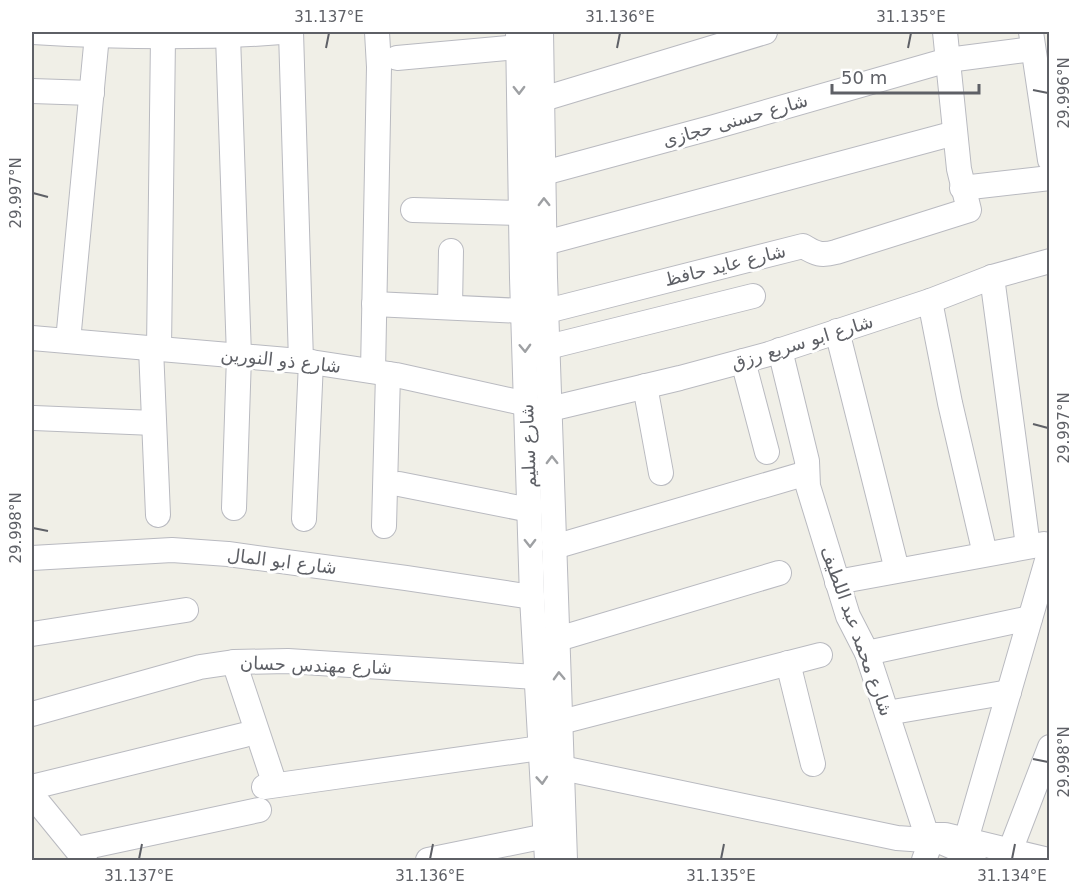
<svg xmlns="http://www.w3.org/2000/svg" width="1081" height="892" font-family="'DejaVu Sans','Noto Sans Arabic',sans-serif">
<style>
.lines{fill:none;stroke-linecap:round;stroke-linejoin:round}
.minor-casing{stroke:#b9bac0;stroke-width:26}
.minor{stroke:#fff;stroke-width:24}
.oneway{stroke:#9ea0a3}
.ticks{fill:none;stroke:#5e6066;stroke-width:2}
.labels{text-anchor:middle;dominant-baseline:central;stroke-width:6;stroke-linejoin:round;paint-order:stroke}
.street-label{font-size:18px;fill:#5e6066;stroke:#fff}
.neatline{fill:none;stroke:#5e6066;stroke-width:2}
.ticks-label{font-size:15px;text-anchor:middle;fill:#5e6066}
</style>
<rect width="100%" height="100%" fill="#f0efe7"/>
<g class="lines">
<defs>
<g id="minor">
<path d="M33 32C116 37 198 39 281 32"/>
<path d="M291 32 301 361"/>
<path d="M518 32 522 278 532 597 547 860"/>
<path d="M541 32 545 277 565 860"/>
<path d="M1031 32 1050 160"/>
<path d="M228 36 239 356 234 508"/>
<path d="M397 58 518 47"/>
<path d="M32 91 92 93"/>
<path d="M543 99 765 32"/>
<path d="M544 173 714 127 948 60 1033 49"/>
<path d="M962 188 1050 178"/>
<path d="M413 210 521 213"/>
<path d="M545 243 955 133"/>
<path d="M992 277 1028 546"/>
<path d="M930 301 950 403 985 554"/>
<path d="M374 304 523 311"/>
<path d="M450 307 451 251"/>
<path d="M547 311 803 246C816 254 821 256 836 252L969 210 959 169 945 32"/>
<path d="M837 331 897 570"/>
<path d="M32 338 311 362 396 375 527 404"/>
<path d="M68 341 97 35"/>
<path d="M548 347 753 296"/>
<path d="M151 348 158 515"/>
<path d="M159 349 163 37"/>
<path d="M780 350 807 461 808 486 848 616 867 653 928 839"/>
<path d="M743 361 767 452"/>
<path d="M373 371 379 67 377 32"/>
<path d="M645 386 661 473"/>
<path d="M550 409 680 378 769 354 930 301 992 277 1050 261"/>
<path d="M34 418 154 423"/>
<path d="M399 484 530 510"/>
<path d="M304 519 311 362"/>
<path d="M384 526 388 374"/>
<path d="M554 547 807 473"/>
<path d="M32 558 172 550 228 554 406 578 532 597"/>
<path d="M837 582 1044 544"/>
<path d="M32 634 186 610"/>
<path d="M558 639 779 573"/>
<path d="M867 653 1030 618"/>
<path d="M234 662 275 785"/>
<path d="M788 663 813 764"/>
<path d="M887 713 1009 692"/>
<path d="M32 714 200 667 234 662 288 661 536 677"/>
<path d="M561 722 820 655"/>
<path d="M562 768 897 838 939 841 953 847 974 860"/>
<path d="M32 787 244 735"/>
<path d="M264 787 540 748"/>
<path d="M32 795 85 860"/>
<path d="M966 840 1050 550"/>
<path d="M77 849 259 810"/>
<path d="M1010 851 1050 747"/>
<path d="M428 860 546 836"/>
<path d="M924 860 932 839 936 835H945L1048 860"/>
</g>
</defs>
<use href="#minor" class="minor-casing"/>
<use href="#minor" class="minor"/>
</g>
<defs><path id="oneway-chevron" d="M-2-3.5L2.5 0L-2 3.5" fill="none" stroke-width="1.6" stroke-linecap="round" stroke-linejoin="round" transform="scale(1.5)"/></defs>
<g class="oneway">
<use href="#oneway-chevron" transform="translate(519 90) rotate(89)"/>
<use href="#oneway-chevron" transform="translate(544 202) rotate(-91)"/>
<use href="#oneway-chevron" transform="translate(525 348) rotate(88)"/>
<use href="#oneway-chevron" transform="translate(552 460) rotate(-91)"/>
<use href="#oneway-chevron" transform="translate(530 543) rotate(89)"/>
<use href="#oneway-chevron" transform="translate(559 676) rotate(-92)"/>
<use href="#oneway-chevron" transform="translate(542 780) rotate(86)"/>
</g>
<path class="ticks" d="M326 48 329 33M617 48 620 33M908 48 911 33M1033 90 1048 93M33 193 48 197M1033 424 1048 428M33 528 48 531M1033 759 1048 762M139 859 142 844M430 859 433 844M721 859 724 844M1012 859 1015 844"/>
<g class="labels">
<g class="street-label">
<text transform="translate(735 120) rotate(-16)">شارع حسنى حجازى</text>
<text transform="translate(725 265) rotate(-14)">شارع عايد حافظ</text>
<text transform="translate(802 342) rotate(-17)">شارع ابو سريع رزق</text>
<text transform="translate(281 360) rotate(6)">شارع ذو النورين</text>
<text transform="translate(528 446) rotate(-92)">شارع سليم</text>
<text transform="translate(282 561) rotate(7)">شارع ابو المال</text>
<text transform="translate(857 631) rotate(70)">شارع محمد عبد اللطيف</text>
<text transform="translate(316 665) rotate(2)">شارع مهندس حسان</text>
</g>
</g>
<rect width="1081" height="892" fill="none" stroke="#ffffff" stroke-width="66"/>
<path d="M832 84v9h147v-9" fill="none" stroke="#5e6066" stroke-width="3"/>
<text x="841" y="84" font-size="18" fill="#5e6066" stroke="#ffffff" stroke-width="4.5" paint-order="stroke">50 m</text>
<rect x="33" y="33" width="1015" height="826" class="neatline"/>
<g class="ticks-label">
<text x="329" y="22">31.137°E</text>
<text x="620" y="22">31.136°E</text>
<text x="911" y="22">31.135°E</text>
<text transform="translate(1064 93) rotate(-90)" y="5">29.996°N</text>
<text transform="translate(16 193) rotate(-90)" y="5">29.997°N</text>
<text transform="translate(1064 428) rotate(-90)" y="5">29.997°N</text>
<text transform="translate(16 528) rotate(-90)" y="5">29.998°N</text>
<text transform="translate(1064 762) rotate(-90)" y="5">29.998°N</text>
<text x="139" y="881">31.137°E</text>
<text x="430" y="881">31.136°E</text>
<text x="721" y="881">31.135°E</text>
<text x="1012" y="881">31.134°E</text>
</g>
</svg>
